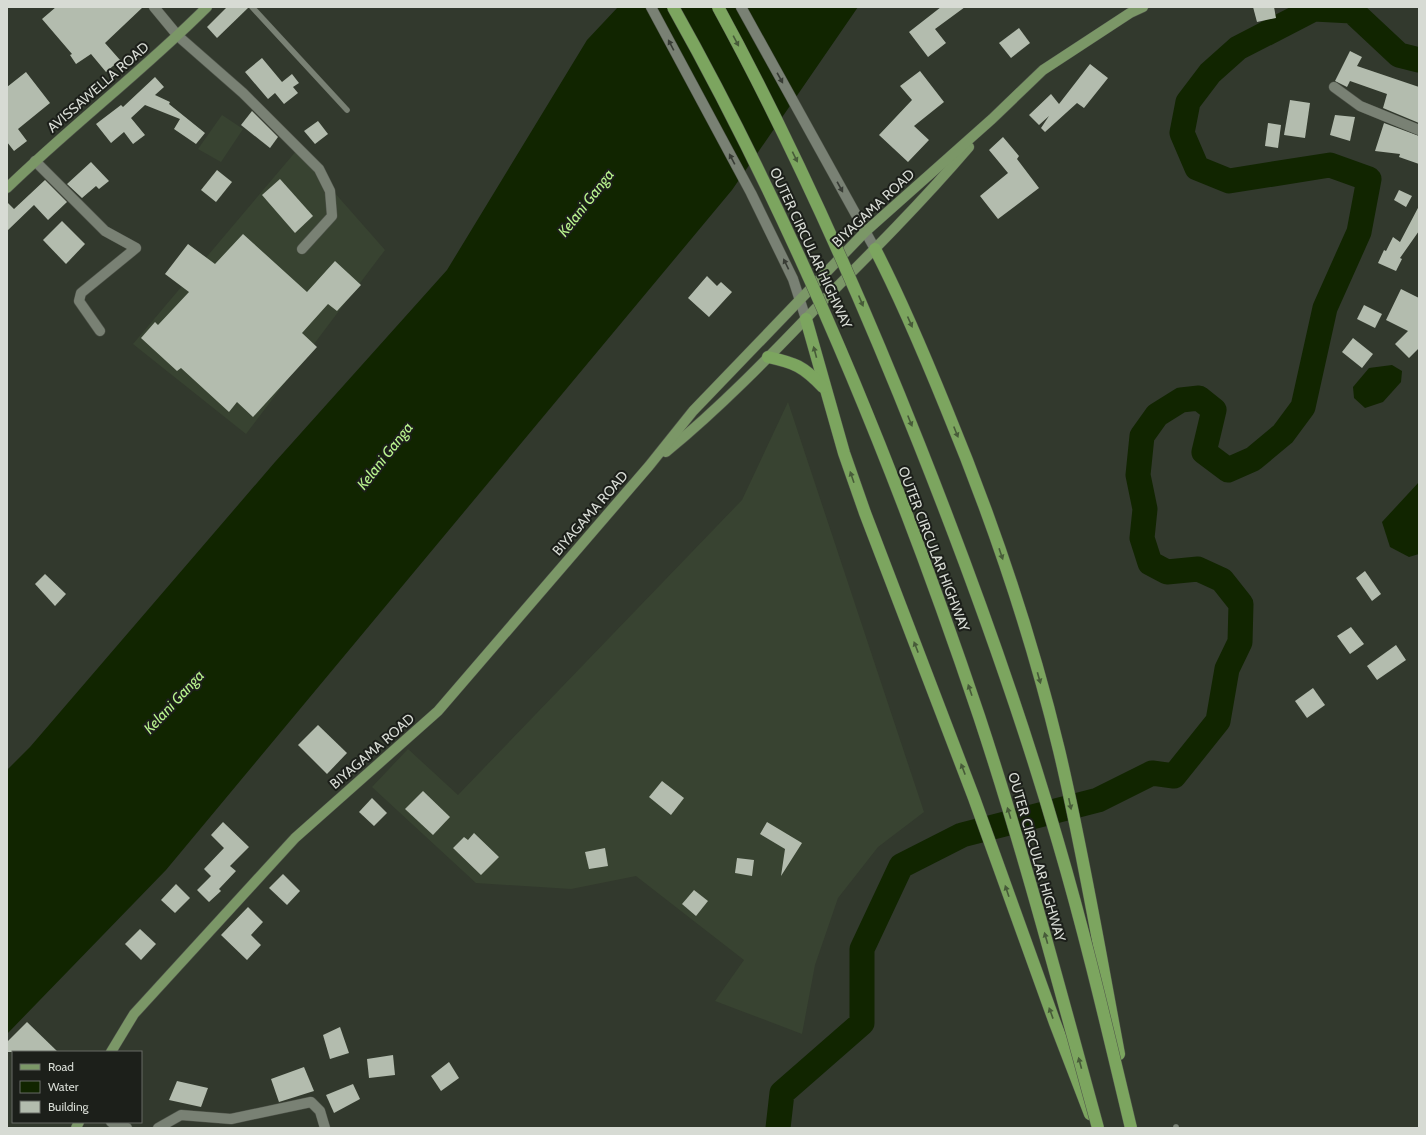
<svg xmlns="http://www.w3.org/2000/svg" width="1426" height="1135" font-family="Cabin,sans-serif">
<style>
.built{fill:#384331}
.water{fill:#112500}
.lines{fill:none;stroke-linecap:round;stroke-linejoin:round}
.river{stroke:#112500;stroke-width:25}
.building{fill:#b3bcae}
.lane-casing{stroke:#4f544a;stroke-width:6}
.street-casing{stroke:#4f544a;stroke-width:11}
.secondary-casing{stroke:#4f544a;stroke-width:11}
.primary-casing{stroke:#4f544a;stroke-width:11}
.highway-casing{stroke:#4f544a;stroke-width:13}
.lane{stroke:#798174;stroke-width:5.5}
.street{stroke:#798174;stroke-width:10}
.secondary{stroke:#798174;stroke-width:10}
.primary{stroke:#7b9767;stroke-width:10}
.highway{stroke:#7ca55f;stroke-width:12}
.highway-bridge-casing{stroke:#4f544a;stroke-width:13;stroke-linecap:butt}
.highway-bridge{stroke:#7ca55f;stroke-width:12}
.oneway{fill:#475b39}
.oneway2{fill:#383c35}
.labels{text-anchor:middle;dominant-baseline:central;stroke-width:4;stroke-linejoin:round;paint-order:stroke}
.street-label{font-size:14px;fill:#d7dbd4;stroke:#1c1f1a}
.water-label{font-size:15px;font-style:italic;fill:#b9f48e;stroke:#1c1f1a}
</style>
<rect width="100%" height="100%" fill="#32392d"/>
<g class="built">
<path d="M222 115 243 129 221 162 198 149Z"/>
<path d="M297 150 385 250 246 434 133 344Z"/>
<path d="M788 402 924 812 878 847 838 898 815 965 802 1034 715 1001 744 960 636 876 571 889 476 883 372 787 408 749 458 795 742 500Z"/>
</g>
<g class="water">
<path d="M618 7H858L732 190 166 870 7 1034V770L30 747 275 462 447 270 587 40Z"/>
<path d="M1392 365 1402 371 1401 382 1383 402 1365 408 1354 398 1353 387 1369 368Z"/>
<path d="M1419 482V554L1409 557 1390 547 1382 522Z"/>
</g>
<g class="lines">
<path class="river" d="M778 1128 782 1093 862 1023V949L901 866 962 835 1098 800 1152 773 1174 776 1218 721 1227 669 1240 642 1241 604 1222 580 1198 569 1167 572 1150 563 1142 538 1145 509 1138 475 1142 436 1157 415 1181 400 1199 398 1214 410 1204 452 1228 470 1253 459 1283 434 1303 407 1325 308 1359 232 1369 179 1330 165 1229 181 1197 168 1182 133 1188 102 1210 73 1238 48 1314 9 1352 11 1399 55 1419 60"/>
</g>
<g class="building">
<path d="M56 7H143L105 43 120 60 106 72 91 54 76 64 70 55 72 54 42 19Z"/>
<path d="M227 7 248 8 217 38 207 27Z"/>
<path d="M941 7H965L935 29 946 43 928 57 909 32Z"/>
<path d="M1253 7H1274L1276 18 1257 22Z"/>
<path d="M1019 28 1030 43 1011 58 999 43Z"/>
<path d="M1350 51 1362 57 1357 66 1419 87V123L1383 108 1387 94 1350 81 1347 87 1335 81Z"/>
<path d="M262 58 282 82 292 74 299 83 293 87 298 93 284 104 275 93 268 99 245 72Z"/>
<path d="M1090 64 1108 78 1084 108 1077 103 1045 132 1041 128 1049 116 1039 125 1029 115 1051 94 1059 104Z"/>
<path d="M920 71 944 102 914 126 929 140 908 162 879 135 912 100 900 86Z"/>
<path d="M26 72 50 103 18 129 27 141 14 151 7 142V87Z"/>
<path d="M155 77 164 87 155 95 170 102 169 104 205 133 196 144 174 129 180 119 145 105 131 118 145 135 133 144 124 132 111 143 96 124 121 105 123 107Z"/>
<path d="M1290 100 1310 103 1305 138 1284 135Z"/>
<path d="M252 111 278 137 270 148 241 125Z"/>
<path d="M1335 115 1355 117 1350 141 1330 135Z"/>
<path d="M318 121 328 134 315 144 304 131Z"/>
<path d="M1268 123 1281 125 1278 148 1265 146Z"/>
<path d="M1384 123 1419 136V164L1399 157 1400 154 1375 151Z"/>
<path d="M1003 137 1019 156 1017 159 1039 188 998 219 980 196 1008 173 989 150Z"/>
<path d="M91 162 109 181 99 189 96 186 82 198 67 184Z"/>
<path d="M217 170 232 182 216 202 201 190Z"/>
<path d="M280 179 313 216 295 233 262 195Z"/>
<path d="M45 180 67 202 48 220 34 205 7 231V202L14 209Z"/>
<path d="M1399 190 1412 196 1406 207 1394 200Z"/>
<path d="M1419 206V231L1400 258 1402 259 1396 271 1378 263 1384 250 1386 251 1393 237 1400 242Z"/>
<path d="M62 221 85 244 66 264 43 240Z"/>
<path d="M243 234 307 292 335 261 361 285 337 311 328 304 302 333 317 347 253 417 237 402 229 412 181 368 177 371 141 338 155 322 158 325 189 292 165 274 188 244 215 264Z"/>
<path d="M707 276 717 286 721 282 732 292 709 317 688 298Z"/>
<path d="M1401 289 1419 298V348L1409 358 1395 344 1408 331 1386 320Z"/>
<path d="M1364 305 1382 314 1375 328 1357 319Z"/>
<path d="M1353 338 1373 354 1362 368 1342 352Z"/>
<path d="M1365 571 1381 594 1372 601 1356 578Z"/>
<path d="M45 574 66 594 55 606 35 584Z"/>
<path d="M1351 627 1364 644 1350 654 1337 636Z"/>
<path d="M1396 645 1406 660 1377 680 1367 666Z"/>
<path d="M1313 688 1325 705 1307 718 1295 701Z"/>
<path d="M318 725 347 753 327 774 298 745Z"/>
<path d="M662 781 684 798 671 815 649 797Z"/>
<path d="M423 791 450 817 433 835 405 809Z"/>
<path d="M372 798 387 813 374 826 359 812Z"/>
<path d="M223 822 249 847 230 866 236 871 219 889 221 891 209 902 197 890 211 876 204 869 224 848 211 835Z"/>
<path d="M767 822 802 843 781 876 785 849 760 834Z"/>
<path d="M474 833 499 857 481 875 453 848 464 837 468 840Z"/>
<path d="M605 848 608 866 589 869 585 852Z"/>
<path d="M737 858 754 860 752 876 735 873Z"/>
<path d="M283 874 300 891 287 905 269 888Z"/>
<path d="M176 884 190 898 175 913 161 900Z"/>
<path d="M694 890 708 901 696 916 682 904Z"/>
<path d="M248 907 263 922 251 935 261 945 247 960 221 935Z"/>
<path d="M140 929 156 944 141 960 125 944Z"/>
<path d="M27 1022 58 1052H7V1042Z"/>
<path d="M340 1027 349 1053 330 1059 323 1035Z"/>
<path d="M393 1055 395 1075 369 1078 367 1059Z"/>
<path d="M449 1062 459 1078 441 1091 431 1076Z"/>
<path d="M304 1067 314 1091 279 1102 271 1079Z"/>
<path d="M177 1081 208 1088 201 1107 169 1100Z"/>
<path d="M353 1084 360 1099 334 1113 326 1095Z"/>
</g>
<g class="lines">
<defs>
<g id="lane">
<path d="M252 7 347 110"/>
<path d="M1176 1127V1128"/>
</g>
<g id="street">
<path d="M154 7 178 36 243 93 319 169 330 191 332 216 302 249"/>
<path d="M1334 87 1360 106 1419 130"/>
<path d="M35 161 105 231 136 248 81 293 79 301 100 331"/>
<path d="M111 1122 127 1128"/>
<path d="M158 1128 181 1115 231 1119 311 1102 320 1111 325 1128"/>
</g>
<g id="secondary">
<path d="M651 7 751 193 793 279 806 319"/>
<path d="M741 7 875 249"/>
</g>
<g id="primary">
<path d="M7 188C72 125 143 71 207 7"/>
<path d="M666 452C721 407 770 356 819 305 870 254 922 202 969 147"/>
<path d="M111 1052 134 1014 295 838 438 711 649 466 693 411 865 232 992 119 1043 70 1130 13 1143 7"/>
<path d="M76 1128 79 1122"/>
</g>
<g id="highway">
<path d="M875 249C902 301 924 354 946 408 992 519 1031 634 1059 750 1083 851 1100 953 1119 1054"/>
<path d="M806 319 844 453 865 513 974 798 1055 1023 1090 1114"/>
<path d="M768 357C795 363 803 366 823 387"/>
</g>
</defs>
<use href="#lane" class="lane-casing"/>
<use href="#street" class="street-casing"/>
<use href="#secondary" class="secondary-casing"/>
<use href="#primary" class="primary-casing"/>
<use href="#highway" class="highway-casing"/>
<use href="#lane" class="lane"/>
<use href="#street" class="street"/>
<use href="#secondary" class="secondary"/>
<use href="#primary" class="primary"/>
<use href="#highway" class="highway"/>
<defs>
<g id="highway-bridge">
<path d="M673 7C799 231 897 472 979 716 1024 852 1060 990 1098 1128"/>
<path d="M718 7C795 148 860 295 919 444 971 575 1019 707 1058 842 1086 937 1108 1032 1131 1128"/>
</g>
</defs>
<use href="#highway-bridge" class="highway-bridge-casing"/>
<use href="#highway-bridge" class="highway-bridge"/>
</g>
<defs><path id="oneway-solid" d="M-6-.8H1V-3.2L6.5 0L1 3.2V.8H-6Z"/></defs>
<g class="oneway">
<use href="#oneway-solid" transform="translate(736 41) rotate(62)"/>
<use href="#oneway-solid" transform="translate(795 157) rotate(64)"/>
<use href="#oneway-solid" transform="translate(861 301) rotate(67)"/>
<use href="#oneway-solid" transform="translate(910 322) rotate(66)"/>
<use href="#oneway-solid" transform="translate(815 352) rotate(-105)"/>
<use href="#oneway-solid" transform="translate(910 421) rotate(68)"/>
<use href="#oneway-solid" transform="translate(956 432) rotate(68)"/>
<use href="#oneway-solid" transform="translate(852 477) rotate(-109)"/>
<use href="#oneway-solid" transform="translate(1001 554) rotate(71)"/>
<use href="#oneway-solid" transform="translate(916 647) rotate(-111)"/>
<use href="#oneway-solid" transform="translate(1039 678) rotate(74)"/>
<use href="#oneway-solid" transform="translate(970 690) rotate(-109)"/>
<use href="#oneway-solid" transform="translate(963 769) rotate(-111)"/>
<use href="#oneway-solid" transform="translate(1070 804) rotate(78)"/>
<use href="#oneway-solid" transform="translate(1009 813) rotate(-107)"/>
<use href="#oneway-solid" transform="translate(1007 891) rotate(-109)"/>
<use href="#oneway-solid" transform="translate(1046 938) rotate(-106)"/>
<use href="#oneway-solid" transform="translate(1051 1013) rotate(-110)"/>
<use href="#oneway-solid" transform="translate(1080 1063) rotate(-105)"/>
</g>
<g class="oneway2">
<use href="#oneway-solid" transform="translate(671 45) rotate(-118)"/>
<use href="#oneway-solid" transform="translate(780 78) rotate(61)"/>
<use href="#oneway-solid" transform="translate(732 159) rotate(-118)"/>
<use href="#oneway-solid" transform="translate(840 187) rotate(61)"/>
<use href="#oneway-solid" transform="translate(786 264) rotate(-116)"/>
</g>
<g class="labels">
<g class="street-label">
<text transform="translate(98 87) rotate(-41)">AVISSAWELLA ROAD</text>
<text transform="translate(873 208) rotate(-43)">BIYAGAMA ROAD</text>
<text transform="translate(811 248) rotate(65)">OUTER CIRCULAR HIGHWAY</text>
<text transform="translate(590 513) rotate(-49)">BIYAGAMA ROAD</text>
<text transform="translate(934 549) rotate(69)">OUTER CIRCULAR HIGHWAY</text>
<text transform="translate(372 751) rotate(-41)">BIYAGAMA ROAD</text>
<text transform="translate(1037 857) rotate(74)">OUTER CIRCULAR HIGHWAY</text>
</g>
<g class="water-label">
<text transform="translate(586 203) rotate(-52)">Kelani Ganga</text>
<text transform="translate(385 456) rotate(-52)">Kelani Ganga</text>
<text transform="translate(174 702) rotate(-47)">Kelani Ganga</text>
</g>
</g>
<rect width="1426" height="1135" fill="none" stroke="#d7dbd4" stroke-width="16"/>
<rect x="12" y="1051" width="130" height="72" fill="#1c1f1a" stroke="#676a64"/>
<rect x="20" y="1064" width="20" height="6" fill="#7b9767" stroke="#676a64"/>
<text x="48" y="1071" font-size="12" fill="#d7dbd4">Road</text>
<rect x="20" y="1081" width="20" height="12" fill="#112500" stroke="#676a64"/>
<text x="48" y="1091" font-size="12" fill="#d7dbd4">Water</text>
<rect x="20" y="1101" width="20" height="12" fill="#b3bcae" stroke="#676a64"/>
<text x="48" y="1111" font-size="12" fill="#d7dbd4">Building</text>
</svg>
